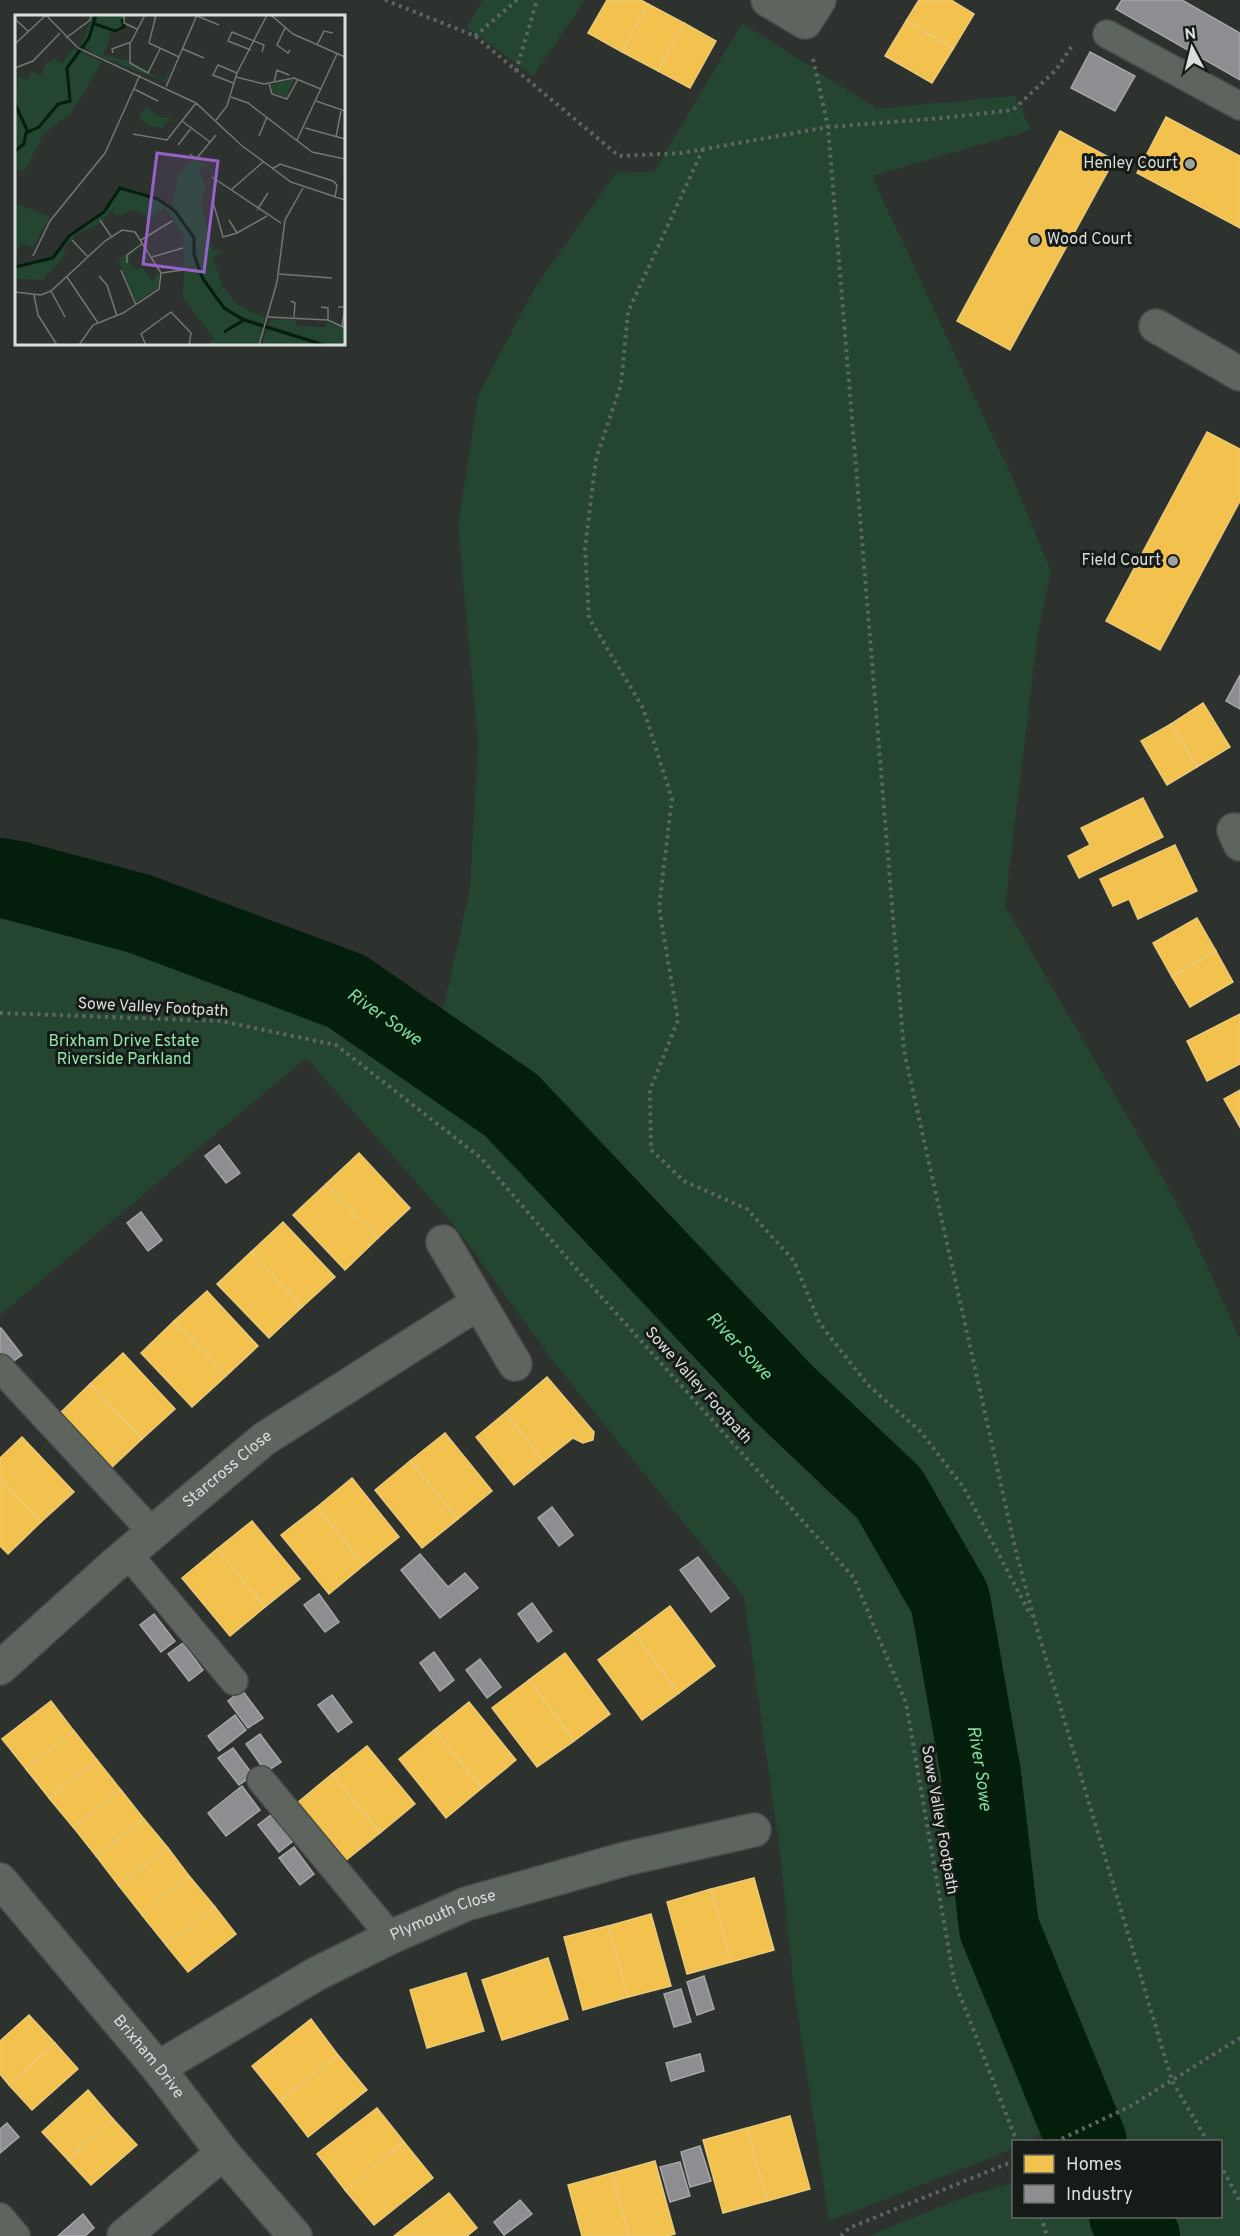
<svg xmlns="http://www.w3.org/2000/svg" width="1240" height="2236" font-family="Overpass,sans-serif">
<style>
.green{fill:#244630}
.homes{fill:#f2c14e;stroke:#eaca78;stroke-width:1.5}
.industry{fill:#8d8d92;stroke:#a4a6a8;stroke-width:1.5}
.lines{fill:none;stroke-linecap:round;stroke-linejoin:round}
.river{stroke:#041e0c;stroke-width:80}
.service-casing{stroke:#494d4a;stroke-width:30}
.minor-casing{stroke:#494d4a;stroke-width:36}
.path{stroke:#5f6561;stroke-width:4;stroke-dasharray:3 4.5;stroke-linecap:butt}
.service{stroke:#5e655f;stroke-width:27}
.minor{stroke:#5e655f;stroke-width:33}
.poi-dot{fill:#9da29e;stroke:#161b17;stroke-width:2}
.labels{text-anchor:middle;dominant-baseline:central;stroke-width:6;stroke-linejoin:round;paint-order:stroke}
.poi-label{font-size:16px;fill:#d9dfda;stroke:#161b17;text-anchor:end}
.street-label{font-size:16px;fill:#d9dfda;stroke:#161b17}
.park-label{font-size:16px;fill:#91e7ad;stroke:#161b17}
.water-label{font-size:18px;font-style:italic;fill:#83d99f;stroke:#161b17}
.inset-river{fill:none;stroke:#041e0c;stroke-width:3}
.inset-road{fill:none;stroke:#727773;stroke-width:1.5}
.view{fill:#9762c7;fill-opacity:0.15;stroke:#9762c7;stroke-width:3}
.inset-edge{fill:none;stroke:#d9dfda;stroke-width:3}
</style>
<rect width="100%" height="100%" fill="#2d322e"/>
<g class="green">
<path d="M483 0H585L533 76 467 27Z"/>
<path d="M742 23 877 109 1015 96 1031 130 872 176 1015 484 1051 571 1037 639 1005 906 1159 1171 1190 1229 1240 1339V2236H1161L1153 2217 1220 2216V2142L1122 2141 1106 2091 1059 2030 1018 1922 997 1721 976 1593 910 1473 768 1324 642 1197 579 1144 532 1088 441 1019 470 889 478 743 458 525 479 393 536 286 616 173 654 172Z"/>
<path d="M0 892 102 913 192 944 340 1013 419 1061 523 1145 729 1361 798 1457 822 1487 856 1515 892 1534 933 1598 958 1699 987 1965 994 2010 1005 2046 1039 2090 1054 2128 1027 2141 1014 2142 1013 2148 1001 2154 829 2221 794 1988 780 1853 744 1597 553 1361 455 1226 306 1058 0 1315Z"/>
<path d="M1013 2183 1014 2216 1099 2217 1108 2236H868L962 2198Z"/>
</g>
<g class="homes">
<path d="M607 0H641L648 4 622 52 588 33Z"/>
<path d="M919 0H951L974 14 953 49 906 21Z"/>
<path d="M648 4 684 23 658 71 622 52Z"/>
<path d="M906 21 953 49 932 83 885 56Z"/>
<path d="M684 23 716 41 690 88 658 71Z"/>
<path d="M1166 117 1240 156V228L1137 173Z"/>
<path d="M1060 131 1114 160 1010 350 957 321Z"/>
<path d="M1207 432 1240 449V501L1160 650 1106 621Z"/>
<path d="M1203 703 1230 747 1197 767 1171 724Z"/>
<path d="M1171 724 1197 767 1167 785 1141 741Z"/>
<path d="M1143 798 1163 837 1079 878 1068 856 1090 845 1081 828Z"/>
<path d="M1175 845 1197 891 1138 919 1129 899 1113 906 1100 879Z"/>
<path d="M1197 918 1216 951 1172 977 1153 943Z"/>
<path d="M1216 951 1233 982 1190 1007 1172 977Z"/>
<path d="M1240 1014V1064L1207 1081 1187 1041Z"/>
<path d="M1240 1090V1127L1224 1099Z"/>
<path d="M359 1153 410 1208 378 1238 326 1184Z"/>
<path d="M326 1184 378 1238 345 1270 293 1215Z"/>
<path d="M283 1222 335 1277 302 1307 251 1252Z"/>
<path d="M251 1252 302 1307 269 1338 217 1284Z"/>
<path d="M207 1291 258 1346 226 1376 174 1321Z"/>
<path d="M174 1321 226 1376 192 1407 141 1353Z"/>
<path d="M123 1353 175 1409 142 1439 90 1384Z"/>
<path d="M547 1377 594 1432 593 1440 583 1443 573 1438 544 1461 505 1413Z"/>
<path d="M90 1384 142 1439 109 1470 57 1416Z"/>
<path d="M505 1413 544 1461 514 1485 476 1437Z"/>
<path d="M445 1433 492 1491 458 1519 410 1461Z"/>
<path d="M22 1437 74 1492 41 1522 0 1479V1458Z"/>
<path d="M410 1461 458 1519 422 1548 375 1490Z"/>
<path d="M352 1478 399 1537 364 1565 317 1507Z"/>
<path d="M0 1479 41 1522 8 1554 0 1546Z"/>
<path d="M317 1507 364 1565 329 1594 281 1535Z"/>
<path d="M252 1521 300 1579 265 1607 217 1549Z"/>
<path d="M217 1549 265 1607 230 1636 182 1578Z"/>
<path d="M670 1606 715 1666 679 1693 634 1633Z"/>
<path d="M634 1633 679 1693 642 1720 598 1660Z"/>
<path d="M565 1653 610 1714 574 1741 529 1680Z"/>
<path d="M529 1680 574 1741 537 1767 492 1708Z"/>
<path d="M51 1701 74 1731 26 1769 2 1739Z"/>
<path d="M469 1702 516 1760 482 1788 434 1730Z"/>
<path d="M434 1730 482 1788 446 1818 399 1759Z"/>
<path d="M74 1731 97 1760 49 1798 26 1769Z"/>
<path d="M367 1746 415 1804 380 1833 332 1774Z"/>
<path d="M97 1760 121 1790 73 1827 49 1798Z"/>
<path d="M332 1774 380 1833 345 1861 297 1803Z"/>
<path d="M121 1790 144 1819 96 1856 73 1827Z"/>
<path d="M144 1819 168 1848 119 1886 96 1856Z"/>
<path d="M168 1848 190 1877 142 1915 119 1886Z"/>
<path d="M190 1877 215 1907 166 1945 142 1915Z"/>
<path d="M754 1878 774 1950 731 1962 711 1889Z"/>
<path d="M711 1889 731 1962 687 1974 667 1902Z"/>
<path d="M215 1907 236 1934 188 1972 166 1945Z"/>
<path d="M651 1914 671 1986 628 1997 608 1926Z"/>
<path d="M608 1926 628 1997 583 2010 564 1937Z"/>
<path d="M548 1958 568 2019 502 2040 482 1980Z"/>
<path d="M466 1973 484 2031 427 2048 410 1990Z"/>
<path d="M29 2015 55 2043 9 2085 0 2074V2041Z"/>
<path d="M311 2019 338 2055 280 2101 252 2066Z"/>
<path d="M55 2043 78 2069 32 2110 9 2085Z"/>
<path d="M338 2055 367 2090 308 2137 280 2101Z"/>
<path d="M88 2090 113 2119 68 2160 42 2132Z"/>
<path d="M377 2108 404 2142 345 2190 317 2154Z"/>
<path d="M790 2116 810 2189 767 2201 747 2128Z"/>
<path d="M113 2119 137 2145 91 2185 68 2160Z"/>
<path d="M747 2128 767 2201 723 2213 703 2140Z"/>
<path d="M404 2142 433 2178 374 2225 345 2190Z"/>
<path d="M655 2161 675 2234 667 2236H629L612 2173Z"/>
<path d="M612 2173 629 2236H582L568 2185Z"/>
<path d="M449 2193 477 2228 467 2236H394Z"/>
</g>
<g class="industry">
<path d="M1122 0H1182L1240 33V80L1116 9Z"/>
<path d="M1090 52 1135 76 1115 111 1071 88Z"/>
<path d="M1240 675V709L1226 701Z"/>
<path d="M219 1145 240 1173 226 1183 205 1156Z"/>
<path d="M141 1212 162 1240 148 1251 127 1223Z"/>
<path d="M0 1328H1L22 1355 8 1365 0 1355Z"/>
<path d="M552 1507 573 1535 559 1546 538 1518Z"/>
<path d="M420 1554 448 1587 465 1573 478 1588 440 1618 401 1570Z"/>
<path d="M698 1557 729 1598 711 1612 680 1570Z"/>
<path d="M319 1594 339 1622 325 1632 304 1605Z"/>
<path d="M532 1603 552 1631 538 1642 518 1614Z"/>
<path d="M154 1614 175 1641 161 1652 140 1625Z"/>
<path d="M183 1643 203 1670 189 1681 168 1654Z"/>
<path d="M434 1652 454 1680 440 1691 420 1663Z"/>
<path d="M480 1659 501 1687 487 1698 466 1670Z"/>
<path d="M242 1690 263 1718 248 1728 228 1701Z"/>
<path d="M332 1695 352 1722 338 1732 318 1705Z"/>
<path d="M235 1715 246 1730 219 1751 208 1736Z"/>
<path d="M260 1734 281 1762 266 1772 246 1744Z"/>
<path d="M233 1748 253 1775 239 1785 218 1758Z"/>
<path d="M242 1786 260 1810 226 1836 208 1813Z"/>
<path d="M272 1814 293 1841 279 1852 258 1825Z"/>
<path d="M294 1847 314 1874 300 1885 279 1858Z"/>
<path d="M704 1976 714 2009 697 2015 687 1982Z"/>
<path d="M681 1989 691 2022 674 2027 664 1994Z"/>
<path d="M700 2054 704 2071 671 2081 666 2063Z"/>
<path d="M7 2123 19 2137 0 2153V2129Z"/>
<path d="M700 2146 711 2181 690 2187 681 2152Z"/>
<path d="M680 2162 690 2196 670 2202 660 2167Z"/>
<path d="M520 2200 532 2214 504 2235 494 2222Z"/>
<path d="M83 2214 94 2228 85 2236H58Z"/>
</g>
<g class="lines">
<g class="river">
<path id="s1" d="M0 878 17 881 140 914 346 991 511 1105 783 1393 889 1493 950 1599 981 1774 999 1928 1087 2142"/>
<path d="M1129 2216 1140 2236"/>
</g>
<defs>
<g id="service">
<path d="M1107 34 1240 106"/>
<path d="M0 1368 153 1533"/>
<path d="M128 1554 234 1681"/>
<path d="M261 1780 391 1937"/>
<path d="M0 2217 16 2236"/>
</g>
<g id="minor">
<path d="M768 0 805 22 819 0"/>
<path d="M1156 326 1240 374"/>
<path d="M1234 830 1240 844"/>
<path d="M443 1242 515 1364"/>
<path id="s2" d="M0 1668 113 1566 264 1439 478 1303"/>
<path id="s3" d="M0 1880 158 2068 223 2153 295 2236"/>
<path id="s4" d="M158 2068 316 1974 391 1937 466 1904 625 1859 754 1830"/>
<path d="M124 2236 223 2153"/>
</g>
</defs>
<use href="#service" class="service-casing"/>
<use href="#minor" class="minor-casing"/>
<g class="path">
<path d="M385 0 475 36 619 156 682 153 828 127 943 118 1013 110 1056 70 1072 46"/>
<path d="M475 36 517 0"/>
<path d="M813 59 828 127 904 1051 1016 1552 1035 1622 1172 2081 1208 2142"/>
<path d="M516 71 537 0"/>
<path d="M703 149 628 312 621 384 596 459 585 548 589 618 643 708 672 799 659 907 678 1020 650 1090 651 1150 684 1181 747 1209 794 1261 820 1324 868 1385 921 1432 964 1488 1031 1616"/>
<path d="M0 1013 221 1021 336 1045 481 1158 580 1273 854 1578 906 1703 954 1980 1017 2142"/>
<path d="M1055 2142 1129 2107 1240 2038"/>
<path d="M1220 2164 1240 2202"/>
<path d="M1041 2216 1047 2236"/>
<path d="M841 2236 849 2228 1014 2161"/>
</g>
<use href="#service" class="service"/>
<use href="#minor" class="minor"/>
</g>
<g class="poi-dot">
<circle cx="1190" cy="164" r="6"/>
<circle cx="1035" cy="240" r="6"/>
<circle cx="1173" cy="561" r="6"/>
</g>
<g class="labels">
<g class="poi-label">
<text x="1178" y="164">Henley Court</text>
<text x="1047" y="240" text-anchor="start">Wood Court</text>
<text x="1161" y="561">Field Court</text>
</g>
<g class="street-label">
<text transform="translate(153 1008) rotate(3)">Sowe Valley Footpath</text>
<text transform="translate(698 1386) rotate(48)">Sowe Valley Footpath</text>
<text stroke="none"><textPath href="#s2" startOffset="302">Starcross Close</textPath></text>
<text transform="translate(939 1820) rotate(80)">Sowe Valley Footpath</text>
<text stroke="none"><textPath href="#s4" startOffset="324">Plymouth Close</textPath></text>
<text stroke="none"><textPath href="#s3" startOffset="231">Brixham Drive</textPath></text>
</g>
<g class="park-label">
<text x="124" y="1042">Brixham Drive Estate<tspan x="124" dy="18">Riverside Parkland</tspan></text>
</g>
<g class="water-label">
<text stroke="none"><textPath href="#s1" startOffset="411">River Sowe</textPath></text>
<text stroke="none"><textPath href="#s1" startOffset="897">River Sowe</textPath></text>
<text stroke="none"><textPath href="#s1" startOffset="1401">River Sowe</textPath></text>
</g>
</g>
<g transform="translate(15 15)">
<rect width="330" height="330" fill="#2d322e"/>
<path d="M78 0H108L110 12 97 17 88 40 113 46 149 65 159 49 151 67 79 39 66 29ZM58 34 87 47 56 98 28 120 9 157 0 153 3 61 13 65 17 56 26 61 32 46 37 48 39 43 47 49ZM279 64 271 82 257 77 256 70ZM130 92 144 102 155 103 163 109 154 105 147 113 135 110 124 104ZM178 144 192 151 184 153 190 173 186 189 198 235 208 237 198 242 207 270 221 289 250 303 248 309 223 300 205 287 186 257 178 217 157 191 163 161ZM104 174 137 183 156 193 178 223 181 250 169 253V222L150 193 132 204 126 197 116 195 102 201 96 196 85 208 62 219 48 234 51 240 27 265 0 264V252L38 244 54 222 91 197ZM0 188 35 202 18 232 6 228 0 240ZM120 235 113 244 121 255 127 253 137 266 144 257 143 273 121 287 103 244ZM181 251 208 293 247 313 243 330H192L199 324 168 282 169 256ZM278 304 283 311 311 312 312 307 330 314V330H314L253 310 256 305ZM252 313 284 324 303 330H247Z" fill="#244630"/>
<path class="inset-river" d="M80 9 100 16 109 12 107 4M0 89 13 117M0 136 9 129 11 118 24 112 43 89 55 86 52 53 74 23 81 0M0 252 38 243 54 221 89 197 105 173 143 184 160 196 179 223V240L188 264 209 293 229 305 309 330M209 317 229 305"/>
<path class="inset-road" d="M31 0 63 33 181 88 226 130 276 167 330 185M109 0V8L122 14M141 0 134 28 164 42M256 0 278 19 330 42M182 1 204 10M0 4 14 17M270 13 262 30 273 38 275 35M51 23 75 5 76 0M115 28V48L133 58 145 34M0 29 31 0M302 30 309 16 318 18M168 34 189 43M236 35 213 26 217 17 249 30 247 37M98 38 97 34 116 27 130 0M0 53 18 46 45 18M221 62 249 69 279 63 306 74M259 67 262 55 274 60M218 68 198 60 203 50 222 58M254 68 257 79 272 84 283 64M151 72 182 0M119 74 143 86M216 82 233 88 297 137 330 144M301 86 330 96M201 105 212 91 222 58 252 0M167 106 195 127M290 113 330 124M118 119 152 125 181 88M244 121 252 102M321 122 326 96M282 125 322 39M163 130 177 112M175 139 181 144 201 120M257 154 265 149 318 166 322 170 320 182M197 162 266 208M216 175 248 147M198 187 208 222 222 218M242 195 253 178M85 205 96 221M214 205 222 218 252 201M57 225 72 241M126 225 157 206M18 241 35 206 90 138 125 60M137 242 168 233M112 248V240L128 228M106 255 121 290M146 258 168 255M264 259 317 263M84 261 92 270 102 301M52 262 83 308M36 276 50 302M0 277 26 280 36 276 90 226 107 215 120 217 146 258 144 274 108 298 78 310 64 330M19 280 23 300 42 330M276 286 280 288 279 302M306 292 313 293V305M323 292H330L327 311M253 302 313 305 330 313M131 330 126 319 156 297 176 318 174 330M153 330H172M244 330 262 267 270 205 288 173"/>
<path class="view" d="M142 138 203 146 189 257 128 249Z"/>
<rect width="330" height="330" class="inset-edge"/>
</g>
<rect x="1012" y="2140" width="210" height="78" fill="#161b17" stroke="#646965" stroke-width="1.5"/>
<rect x="1024" y="2155" width="30" height="18" fill="#f2c14e" stroke="#646965" stroke-width="1.5"/>
<text x="1066" y="2170" font-size="18" fill="#d9dfda">Homes</text>
<rect x="1024" y="2185" width="30" height="18" fill="#8d8d92" stroke="#646965" stroke-width="1.5"/>
<text x="1066" y="2200" font-size="18" fill="#d9dfda">Industry</text>
<g transform="translate(1192 48) rotate(353)" stroke="#161b17" stroke-width="4.5" paint-order="stroke">
<path d="M0-4.5L10 22L0 15L-10 22Z" fill="#d9dfda"/>
<text y="-9" font-size="16" font-weight="bold" text-anchor="middle" fill="#d9dfda">N</text>
</g>
</svg>
